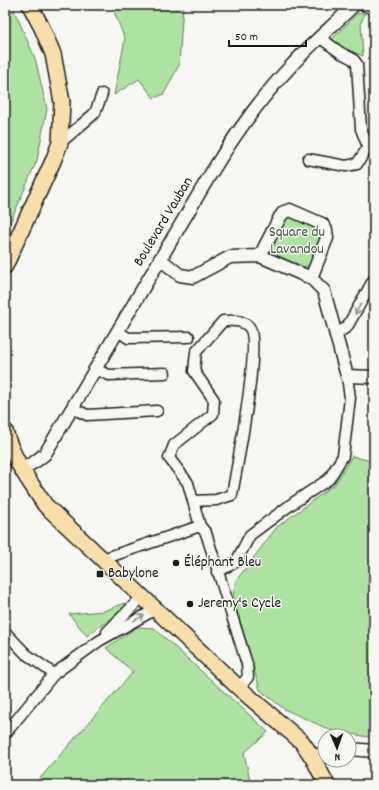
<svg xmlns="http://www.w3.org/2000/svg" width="379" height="790" font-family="Dekko,sans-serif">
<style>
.green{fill:#afe1a2;stroke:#667e5f}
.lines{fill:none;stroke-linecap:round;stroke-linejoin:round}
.minor-casing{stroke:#1c1c1c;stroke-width:13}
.tertiary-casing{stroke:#1c1c1c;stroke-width:15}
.primary-casing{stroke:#1c1c1c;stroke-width:18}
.minor{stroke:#f6f6f2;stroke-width:10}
.tertiary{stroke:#f6f6f2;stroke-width:12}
.primary{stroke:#f8deab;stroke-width:15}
.oneway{stroke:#949492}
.poi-dot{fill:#1c1c1c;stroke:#f6f6f2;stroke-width:1.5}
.labels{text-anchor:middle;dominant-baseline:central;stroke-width:3;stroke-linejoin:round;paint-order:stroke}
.street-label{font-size:15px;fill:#1c1c1c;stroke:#f6f6f2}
.park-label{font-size:15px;fill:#485744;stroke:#f6f6f2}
.poi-label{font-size:15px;fill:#1c1c1c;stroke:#f6f6f2;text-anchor:start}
</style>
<rect width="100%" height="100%" fill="#f6f6f2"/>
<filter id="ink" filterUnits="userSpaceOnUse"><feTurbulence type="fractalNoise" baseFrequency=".025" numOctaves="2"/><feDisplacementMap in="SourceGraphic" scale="8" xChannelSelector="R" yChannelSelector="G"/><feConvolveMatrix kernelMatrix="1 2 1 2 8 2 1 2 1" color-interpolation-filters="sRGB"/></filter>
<g filter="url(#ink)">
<g class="green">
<path d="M106 5H183L179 65 164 94 154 98 139 79 114 95 125 39 113 9Z"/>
<path d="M14 10 35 58 47 109 37 160 5 235V17Z"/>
<path d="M358 13 365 14 361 22 363 56 329 42Z"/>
<path d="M291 216 317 228 323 235 310 265 303 267 274 254 270 250 286 218Z"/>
<path d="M352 456 374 462V738L330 730 284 709 260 690 233 597 235 582 277 527 335 484Z"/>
<path d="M125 603 127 606 87 636 69 614 104 611Z"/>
<path d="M137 627 154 628 268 732 244 753 251 785H34L133 672 106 648Z"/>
</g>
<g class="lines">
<defs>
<g id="minor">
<path d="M319 37 341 53 353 59 357 64 361 129 368 147 374 149"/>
<path d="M60 143 95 113 102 94"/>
<path d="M308 159 346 166 357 164 368 147"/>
<path d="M223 321C232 321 242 319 249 327 262 341 236 471 232 495L216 500 193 501 188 483 169 458 174 445 213 414 214 400 194 371 196 352Z"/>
<path d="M118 331 128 338 189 337"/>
<path d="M336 334 347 327 374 279"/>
<path d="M95 369 109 375 165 373"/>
<path d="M72 408 87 415 157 411"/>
<path d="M193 501 200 526"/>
<path d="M103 559 200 526 206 533 247 664 248 677 239 688"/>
<path d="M217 572 236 562 250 535 293 503 329 479 343 456 350 398 347 376"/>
<path d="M5 632 26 654 54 674"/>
<path d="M107 632 142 597"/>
<path d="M5 734 54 674 99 641 156 609"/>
</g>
<g id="tertiary">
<path d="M365 5 374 8"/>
<path d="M260 256 280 217 284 212 290 210 322 224 326 230 327 238 311 278"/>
<path d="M160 259 180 275 193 277 230 257 260 256 311 278 324 291 347 376 374 377"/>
<path d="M22 469 36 461 45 454 210 175C234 136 260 98 292 65 311 44 334 25 354 5"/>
<path d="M349 749 374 751"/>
<path d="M313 758 325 752"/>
</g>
<g id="primary">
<path d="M5 266 53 161 60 143 62 102 53 54 42 28 30 5"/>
<path d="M5 431C12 458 30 482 45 505L239 688 302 742 313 758 327 785"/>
</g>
</defs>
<use href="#minor" class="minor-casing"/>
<use href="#tertiary" class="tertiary-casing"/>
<use href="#primary" class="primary-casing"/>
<use href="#minor" class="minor"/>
<use href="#tertiary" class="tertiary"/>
<use href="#primary" class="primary"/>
</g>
<defs><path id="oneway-shaft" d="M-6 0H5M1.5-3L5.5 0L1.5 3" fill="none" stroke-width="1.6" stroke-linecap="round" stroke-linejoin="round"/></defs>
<g class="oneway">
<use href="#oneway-shaft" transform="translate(358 309) rotate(119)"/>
<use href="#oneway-shaft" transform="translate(139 618) rotate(-28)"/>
</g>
</g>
<g class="poi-dot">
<circle cx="176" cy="563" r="4"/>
<rect x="96" y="570" width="8" height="8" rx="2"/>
<circle cx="190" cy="604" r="4"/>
</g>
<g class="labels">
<g class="street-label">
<text transform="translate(164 222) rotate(-59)">Boulevard Vauban</text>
</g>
<g class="park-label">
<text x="297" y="233">Square du<tspan x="297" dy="17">Lavandou</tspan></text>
</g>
<g class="poi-label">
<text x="184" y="563">Éléphant Bleu</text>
<text x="108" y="574">Babylone</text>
<text x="198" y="604">Jeremy's Cycle</text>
</g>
</g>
<rect width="379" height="790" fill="none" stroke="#f6f6f2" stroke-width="20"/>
<rect x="10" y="10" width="359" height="770" fill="none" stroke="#1c1c1c" stroke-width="1.5" filter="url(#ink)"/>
<g transform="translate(337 748) rotate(178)"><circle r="19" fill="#f6f6f2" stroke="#9f9f9c"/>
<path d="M0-3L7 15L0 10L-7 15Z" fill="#1c1c1c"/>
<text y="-6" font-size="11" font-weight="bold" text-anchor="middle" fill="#1c1c1c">N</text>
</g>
<path d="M229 40v6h77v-6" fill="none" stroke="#1c1c1c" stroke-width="2"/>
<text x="235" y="40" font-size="12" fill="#1c1c1c" stroke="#f6f6f2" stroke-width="3" paint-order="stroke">50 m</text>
</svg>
